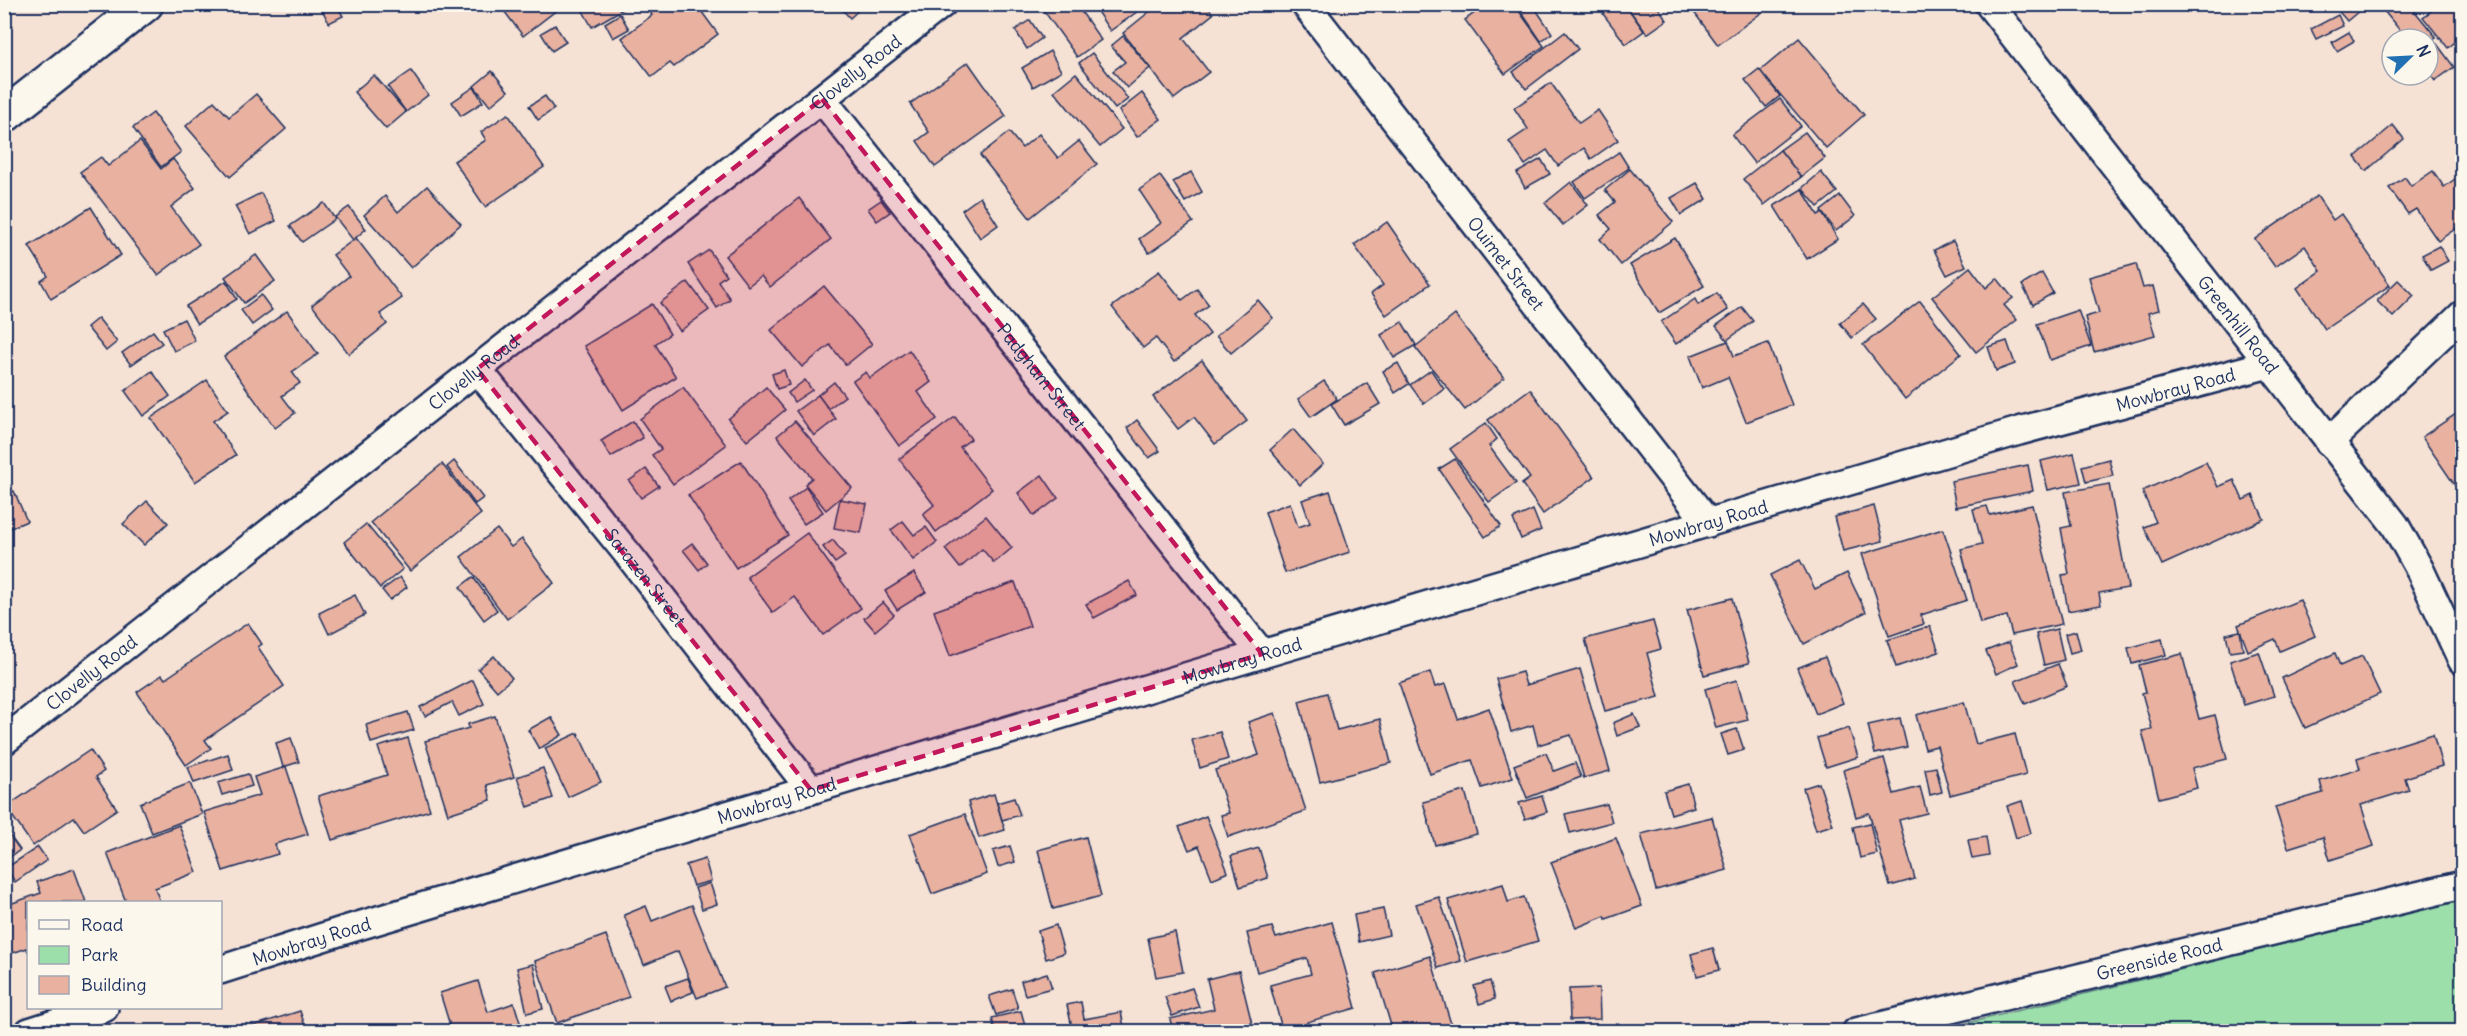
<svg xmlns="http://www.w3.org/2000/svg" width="2467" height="1036" font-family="Delius,sans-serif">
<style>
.green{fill:#9cdfab;stroke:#5c8784;stroke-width:1.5}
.building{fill:#e9b1a0;stroke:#1b2f5e;stroke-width:1.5}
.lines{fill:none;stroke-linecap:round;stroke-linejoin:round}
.minor-casing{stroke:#1b2f5e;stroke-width:32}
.major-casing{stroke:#1b2f5e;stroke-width:38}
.minor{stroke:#fbf7ec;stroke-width:27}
.major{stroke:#fbf7ec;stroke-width:33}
.marked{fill:#c2185b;fill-opacity:0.2;stroke:#c2185b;stroke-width:4.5;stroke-dasharray:12 8;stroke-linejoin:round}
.labels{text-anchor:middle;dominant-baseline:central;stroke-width:4.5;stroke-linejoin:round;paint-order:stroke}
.street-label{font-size:18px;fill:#1b2f5e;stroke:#fbf7ec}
</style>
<rect width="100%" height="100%" fill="#f6e2d5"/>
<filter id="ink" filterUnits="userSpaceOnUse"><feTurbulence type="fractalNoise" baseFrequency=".0167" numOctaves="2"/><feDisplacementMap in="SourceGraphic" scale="12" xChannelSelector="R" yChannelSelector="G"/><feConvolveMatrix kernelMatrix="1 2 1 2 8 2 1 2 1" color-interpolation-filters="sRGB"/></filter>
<g filter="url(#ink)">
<path class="green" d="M2462 899V1031H1936Z"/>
<g class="building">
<path d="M319 4H336L343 16 329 23Z"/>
<path d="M505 4H554L558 9 523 36 501 7Z"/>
<path d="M579 4H620L623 9 592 27Z"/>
<path d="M696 4 718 34 674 67 670 63 652 77 622 38 652 15 644 4Z"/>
<path d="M837 4H865L850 18Z"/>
<path d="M1053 4H1076L1101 40 1077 57 1044 11Z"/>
<path d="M1092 4H1148L1110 31Z"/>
<path d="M1159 4H1206L1213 14 1183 38 1209 72 1174 99 1123 33Z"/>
<path d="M1487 4H1514L1544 46 1505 74 1465 20Z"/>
<path d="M1616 4H1625L1644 31 1626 44 1603 14Z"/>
<path d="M1625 4H1656L1667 20 1647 34Z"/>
<path d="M1688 4H1773L1718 45Z"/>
<path d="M2335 4H2365L2366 5 2347 21 2334 6Z"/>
<path d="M2392 4H2409L2436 37 2428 44V39H2407L2384 11Z"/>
<path d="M2435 4H2462V36L2448 48 2423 17 2437 7Z"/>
<path d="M1533 5 1552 33 1541 41 1522 13Z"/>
<path d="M620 14 629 29 613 38 605 23Z"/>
<path d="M2338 15 2343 26 2316 39 2311 29Z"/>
<path d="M1030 20 1042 38 1027 49 1015 30Z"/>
<path d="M555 25 566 42 552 51 541 33Z"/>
<path d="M1565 32 1578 49 1526 89 1513 72Z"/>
<path d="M2349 32 2354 41 2337 51 2332 42Z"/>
<path d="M1123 36 1150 68 1127 88 1113 71 1125 62 1111 46Z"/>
<path d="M1799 38 1864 115 1826 148 1760 71Z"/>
<path d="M2437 44 2454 67 2435 81 2428 71V50Z"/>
<path d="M1050 51 1061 71 1033 87 1022 68Z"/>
<path d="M1092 53 1128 99 1115 109 1079 63Z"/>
<path d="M968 62 1006 116 935 167 917 141 929 132 910 104Z"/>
<path d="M1759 69 1780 96 1766 107 1745 80Z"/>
<path d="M411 71 428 95 406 112 388 87Z"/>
<path d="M492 71 508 91 490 106 474 86Z"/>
<path d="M1076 73 1122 129 1100 147 1054 91Z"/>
<path d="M374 75 406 112 386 129 354 92Z"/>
<path d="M1551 83 1579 123 1598 110 1618 140 1591 159 1584 148 1558 166 1547 150 1525 165 1509 142 1528 129 1514 108Z"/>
<path d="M474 87 483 102 461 116 452 102Z"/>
<path d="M1142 93 1161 119 1137 137 1119 111Z"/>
<path d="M256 94 286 129 230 177 186 126 214 101 229 117Z"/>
<path d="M545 96 554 109 538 120 529 106Z"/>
<path d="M1780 99 1801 126 1754 163 1732 135Z"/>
<path d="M153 113 181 152 161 167 133 128Z"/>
<path d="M508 114 544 167 485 207 454 161 486 140 481 132Z"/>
<path d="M2393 125 2404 139 2366 171 2355 157Z"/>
<path d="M1009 132 1022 148 1039 134 1058 158 1079 141 1097 164 1030 218 980 155Z"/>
<path d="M1805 132 1825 158 1801 177 1780 150Z"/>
<path d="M140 141 161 169 173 159 195 188 171 207 199 244 158 275 80 172 101 157 108 166Z"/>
<path d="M1780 150 1801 177 1764 205 1743 179Z"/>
<path d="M1619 152 1629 168 1585 198 1574 182Z"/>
<path d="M1541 159 1550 174 1525 188 1517 173Z"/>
<path d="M1630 169 1673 222 1621 265 1600 239 1611 229 1599 215 1615 202 1605 190Z"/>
<path d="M2433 171 2444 187 2459 176 2462 181V224L2438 241 2416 209 2408 214 2389 188 2405 177 2411 186Z"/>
<path d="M1191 172 1202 192 1185 202 1173 182Z"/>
<path d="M1821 172 1837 192 1818 207 1802 188Z"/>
<path d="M1160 176 1193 222 1149 253 1139 239 1161 223 1139 190Z"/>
<path d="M1571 182 1588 205 1563 225 1545 203Z"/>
<path d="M1697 183 1707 199 1681 215 1671 198Z"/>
<path d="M427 186 461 224 411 268 364 215 385 196 398 212Z"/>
<path d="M1802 189 1818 215 1822 213 1838 239 1807 259 1774 206Z"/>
<path d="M261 193 276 221 250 234 235 206Z"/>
<path d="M1840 196 1855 216 1836 231 1821 211Z"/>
<path d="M2317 196 2333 220 2341 214 2390 285 2325 329 2297 288 2321 271 2305 246 2275 267 2255 239Z"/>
<path d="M980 197 998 225 980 238 962 210Z"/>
<path d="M799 198 831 239 770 287 761 276 748 286 725 256Z"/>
<path d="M881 200 890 212 877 221 868 209Z"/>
<path d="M324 203 335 219 302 242 290 226Z"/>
<path d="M91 207 121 255 51 299 41 281 48 276 29 246Z"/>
<path d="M349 207 366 229 353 240 335 217Z"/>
<path d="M1387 222 1430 284 1386 315 1371 294 1383 285 1354 245Z"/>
<path d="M356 238 402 298 380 314 387 324 349 354 312 305 349 276 333 255Z"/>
<path d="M1675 238 1704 286 1659 313 1630 265Z"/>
<path d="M1953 241 1966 266 1947 275 1934 250Z"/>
<path d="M2439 246 2448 261 2431 270 2422 255Z"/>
<path d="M709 250 726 275 718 281 730 299 717 308 688 264Z"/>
<path d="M256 255 275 281 244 303 225 277Z"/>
<path d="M2136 264 2143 288 2153 286 2159 310 2148 313 2155 335 2094 352 2085 317 2099 313 2089 277Z"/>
<path d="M1970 267 1986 288 1997 278 2013 298 2004 305 2017 320 1976 352 1932 297Z"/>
<path d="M1159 271 1182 300 1197 289 1209 305 1195 315 1210 334 1174 362 1156 338 1143 348 1112 307Z"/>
<path d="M2042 273 2053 293 2033 305 2022 285Z"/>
<path d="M2398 280 2414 296 2393 317 2377 301Z"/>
<path d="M226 281 237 299 197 324 186 306Z"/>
<path d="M688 282 709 310 680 331 660 303Z"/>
<path d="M824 286 872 344 846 365 830 345 802 367 771 330Z"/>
<path d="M1717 293 1728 310 1676 344 1661 322 1695 299 1698 305Z"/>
<path d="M261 295 272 310 252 325 241 310Z"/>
<path d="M1258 300 1273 318 1231 353 1216 336Z"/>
<path d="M1920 301 1961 354 1905 399 1863 345Z"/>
<path d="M652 304 670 334 655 344 676 377 623 410 584 346Z"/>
<path d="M1863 304 1876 319 1852 338 1840 323Z"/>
<path d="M1742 307 1753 321 1727 340 1716 326Z"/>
<path d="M2078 310 2091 346 2050 360 2037 324Z"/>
<path d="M287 311 318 354 292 372 300 383 282 396 295 413 275 428 224 357Z"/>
<path d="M1455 315 1504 378 1465 410 1415 347Z"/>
<path d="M98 318 117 342 106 351 87 327Z"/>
<path d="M184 319 195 341 174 351 163 329Z"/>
<path d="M1402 322 1416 345 1394 358 1381 335Z"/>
<path d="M153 331 162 343 131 365 122 353Z"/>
<path d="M1728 341 1734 356 1768 343 1792 405 1746 422 1728 377 1702 388 1690 356Z"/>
<path d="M2007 341 2015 364 1996 371 1988 347Z"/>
<path d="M909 350 931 382 918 392 937 419 899 446 853 381 866 372 870 378Z"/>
<path d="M1202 360 1247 421 1215 444 1194 417 1178 429 1153 397Z"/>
<path d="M1398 363 1409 384 1395 393 1383 371Z"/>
<path d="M784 370 789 385 777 389 772 374Z"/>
<path d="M1431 370 1444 389 1424 404 1410 385Z"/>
<path d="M152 371 170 396 143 416 125 391Z"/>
<path d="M207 380 228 411 213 421 236 455 195 482 151 418Z"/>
<path d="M805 380 812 390 794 402 788 393Z"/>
<path d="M1324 381 1337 399 1311 417 1298 399Z"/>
<path d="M834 382 845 396 828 409 818 395Z"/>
<path d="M1367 383 1380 404 1344 425 1331 404Z"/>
<path d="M683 387 726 445 673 484 652 455 661 449 640 419Z"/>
<path d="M766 387 785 410 747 441 728 419Z"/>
<path d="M1530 389 1594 477 1543 514 1522 484 1530 478 1488 420Z"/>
<path d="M818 395 836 419 814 436 796 411Z"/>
<path d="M2462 410V487L2458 490 2422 437Z"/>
<path d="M955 417 971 439 960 447 992 489 936 532 923 514 934 505 899 459Z"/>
<path d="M1137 420 1160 451 1149 458 1127 428Z"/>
<path d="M633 421 643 438 611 457 601 441Z"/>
<path d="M795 421 852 488 826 510 805 484 812 478 777 436Z"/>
<path d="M1486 423 1497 439 1489 446 1516 483 1489 502 1450 449Z"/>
<path d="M1293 429 1323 464 1300 485 1270 450Z"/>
<path d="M2074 453 2081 483 2048 490 2041 461Z"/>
<path d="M1455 459 1501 526 1485 537 1439 469Z"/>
<path d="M2109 459 2113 476 2086 482 2082 466Z"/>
<path d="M454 461 483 498 475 504 447 467Z"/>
<path d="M741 461 788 535 736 568 688 495Z"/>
<path d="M2206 462 2218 487 2234 480 2243 500 2253 495 2264 519 2162 565 2144 527 2156 522 2142 491Z"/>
<path d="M442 464 481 514 410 571 371 522Z"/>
<path d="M2028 465 2033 491 1956 507 1951 481Z"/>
<path d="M646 469 659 486 641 498 629 481Z"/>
<path d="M1042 475 1058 498 1034 516 1018 493Z"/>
<path d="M2109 484 2128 588 2099 593 2101 605 2068 611 2062 575 2069 574 2061 528 2071 526 2065 492Z"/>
<path d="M806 487 823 512 804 524 788 501Z"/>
<path d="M14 491 27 521 6 530 4 526V495Z"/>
<path d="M1330 491 1350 552 1285 573 1265 512 1290 503 1298 527 1310 523 1302 500Z"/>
<path d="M840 499 867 504 861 533 834 528Z"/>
<path d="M147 501 168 523 144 545 123 524Z"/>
<path d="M2032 505 2062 624 2012 635 2007 616 1980 623 1961 549 1982 544 1973 509 1987 506 1990 515Z"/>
<path d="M1874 506 1883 541 1843 551 1834 517Z"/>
<path d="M1533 510 1541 530 1521 539 1513 519Z"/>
<path d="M986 516 1012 548 994 563 982 549 960 568 945 549Z"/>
<path d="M903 521 914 535 926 527 937 542 913 560 891 530Z"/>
<path d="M366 524 403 569 380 588 344 542Z"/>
<path d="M497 529 511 547 522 539 554 583 507 619 461 557Z"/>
<path d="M1943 529 1967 600 1921 615 1924 624 1889 636 1862 554Z"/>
<path d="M807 533 861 608 823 635 795 597 773 613 747 577Z"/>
<path d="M833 540 845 556 835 563 823 547Z"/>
<path d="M692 543 707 563 699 570 683 550Z"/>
<path d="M1800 560 1815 589 1847 573 1866 612 1804 644 1770 575Z"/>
<path d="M914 573 926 592 897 610 885 591Z"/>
<path d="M400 577 407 587 390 600 382 590Z"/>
<path d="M473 577 497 610 484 620 460 587Z"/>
<path d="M1129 581 1137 595 1094 618 1086 604Z"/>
<path d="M1015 582 1030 626 950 656 934 611Z"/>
<path d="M355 595 365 615 329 634 319 613Z"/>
<path d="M1732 598 1749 663 1704 675 1687 610Z"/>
<path d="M2300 600 2315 636 2280 651 2275 639 2248 651 2238 625Z"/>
<path d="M883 602 894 615 875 631 864 618Z"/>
<path d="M1653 621 1661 649 1647 653 1659 697 1605 711 1585 639Z"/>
<path d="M248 623 262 644 258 647 284 686 205 740 211 748 186 765 137 692 162 675 165 679Z"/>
<path d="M1930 626 1939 652 1896 667 1887 640Z"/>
<path d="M2057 629 2064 660 2044 665 2036 634Z"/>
<path d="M2076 631 2081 650 2070 653 2065 634Z"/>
<path d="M2240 631 2243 650 2230 652 2226 634Z"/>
<path d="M2162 639 2166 655 2132 664 2128 648Z"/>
<path d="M2009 642 2018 664 1996 674 1986 651Z"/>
<path d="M2259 652 2274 696 2244 705 2230 661Z"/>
<path d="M2335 653 2340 666 2362 656 2380 694 2305 728 2282 678Z"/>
<path d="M2182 654 2199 719 2215 715 2227 759 2192 768 2197 788 2159 798 2142 731 2152 729 2142 693 2146 692 2139 665Z"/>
<path d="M494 656 512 678 497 691 478 669Z"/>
<path d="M1825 657 1843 703 1816 714 1797 668Z"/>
<path d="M2058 664 2067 686 2025 704 2015 681Z"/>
<path d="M1580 669 1610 771 1584 778 1571 735 1538 745 1533 725 1511 732 1496 679 1522 672 1526 685Z"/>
<path d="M1430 672 1435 687 1446 684 1458 719 1489 708 1513 778 1482 788 1472 760 1430 774 1399 683Z"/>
<path d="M473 680 484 704 459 716 452 702 425 716 420 707Z"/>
<path d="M1737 680 1748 720 1716 728 1705 689Z"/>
<path d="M1327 693 1337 730 1380 719 1391 763 1320 782 1299 701Z"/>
<path d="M1964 702 1976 744 2015 734 2026 775 1950 795 1937 746 1925 749 1916 715Z"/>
<path d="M408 712 414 730 371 743 366 725Z"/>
<path d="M1275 713 1306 811 1228 837 1221 815 1229 813 1215 770 1259 755 1248 722Z"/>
<path d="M1634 714 1640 727 1617 736 1613 723Z"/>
<path d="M495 716 514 777 487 785 491 800 448 814 425 741 469 728 468 724Z"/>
<path d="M551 717 562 735 539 749 528 730Z"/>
<path d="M1900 718 1907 747 1875 754 1868 725Z"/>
<path d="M1849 728 1858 757 1826 767 1817 738Z"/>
<path d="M1737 729 1744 750 1728 755 1721 734Z"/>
<path d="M1220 732 1228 759 1200 768 1192 740Z"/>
<path d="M578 733 601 782 568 797 545 748Z"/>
<path d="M2433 734 2442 766 2405 778 2409 790 2361 805 2374 846 2330 860 2323 837 2288 848 2275 807 2323 793 2320 781 2360 769 2357 758Z"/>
<path d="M291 738 299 762 283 767 276 743Z"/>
<path d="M408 738 430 810 332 840 318 796 387 775 378 747Z"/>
<path d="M90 750 104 771 96 777 117 809 84 831 74 817 33 846 6 807Z"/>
<path d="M1546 753 1554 771 1575 763 1581 777 1527 798 1514 765Z"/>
<path d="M228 754 233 770 194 783 188 767Z"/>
<path d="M1884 758 1894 794 1920 787 1927 813 1899 820 1915 879 1890 886 1869 813 1856 817 1843 770Z"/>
<path d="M286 767 308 834 275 844 278 854 223 871 204 812 260 795 254 777Z"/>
<path d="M1936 767 1942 792 1930 795 1925 769Z"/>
<path d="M543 768 553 798 528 807 517 777Z"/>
<path d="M248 774 252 786 222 795 218 783Z"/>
<path d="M190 783 202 814 152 833 140 803Z"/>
<path d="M1819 783 1833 825 1816 830 1803 788Z"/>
<path d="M1688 784 1694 807 1671 814 1664 791Z"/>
<path d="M1465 791 1477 834 1435 845 1423 802Z"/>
<path d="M994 794 1005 830 979 838 968 802Z"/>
<path d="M1542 796 1547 812 1525 819 1519 803Z"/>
<path d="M1014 798 1020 815 1002 820 997 803Z"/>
<path d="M2022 801 2031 833 2016 838 2007 806Z"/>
<path d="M1607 804 1612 822 1570 833 1565 814Z"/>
<path d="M965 814 987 874 932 894 910 834Z"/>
<path d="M1206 816 1228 872 1212 879 1199 846 1189 850 1179 827Z"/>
<path d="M1712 817 1727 870 1656 890 1641 834Z"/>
<path d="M1870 823 1877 854 1860 858 1853 827Z"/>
<path d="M179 825 197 872 155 888 160 902H126L107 853Z"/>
<path d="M4 828 20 850 4 861Z"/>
<path d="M1086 837 1101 896 1053 909 1038 850Z"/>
<path d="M1986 837 1989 856 1972 859 1968 840Z"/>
<path d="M1616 838 1642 906 1606 919 1605 916 1576 928 1551 862Z"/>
<path d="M1010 846 1015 862 998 867 993 851Z"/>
<path d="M38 847 47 860 15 882 6 868Z"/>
<path d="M1259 848 1268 878 1240 887 1231 856Z"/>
<path d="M705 859 711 881 693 886 686 865Z"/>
<path d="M74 869 86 902H28V952L27 948 4 956V926L11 924 4 906 41 893 37 882Z"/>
<path d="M710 883 717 904 702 909 695 888Z"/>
<path d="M1503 884 1508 902 1524 897 1538 941 1467 962 1448 900Z"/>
<path d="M1439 897 1461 961 1438 968 1416 904Z"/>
<path d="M692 905 725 987 697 998 678 951 644 965 624 915 646 906 652 921Z"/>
<path d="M1383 909 1389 935 1359 942 1354 915Z"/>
<path d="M1332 922 1356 1008 1307 1022 1309 1032H1283L1270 985 1311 974 1307 958 1257 972 1247 933 1272 927 1276 938Z"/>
<path d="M1056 925 1064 953 1046 959 1038 931Z"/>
<path d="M1175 932 1183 972 1156 977 1148 938Z"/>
<path d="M606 935 629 997 557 1023 535 961Z"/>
<path d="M1713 948 1719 970 1697 976 1691 954Z"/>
<path d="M1430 956 1452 1027 1437 1032H1393L1375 973Z"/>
<path d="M533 964 543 1009 527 1013 517 968Z"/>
<path d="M1239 971 1254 1032H1173L1170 1019 1214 1009 1207 979Z"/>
<path d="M1047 973 1052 988 1025 995 1021 981Z"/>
<path d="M688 978 693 992 671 1001 665 986Z"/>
<path d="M478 981 488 1012 514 1003 523 1032H452L440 993Z"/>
<path d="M1490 981 1495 999 1479 1004 1474 986Z"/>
<path d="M1192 988 1199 1007 1172 1016 1165 997Z"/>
<path d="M1599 988 1600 1019 1570 1020 1569 989Z"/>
<path d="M1012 989 1018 1008 996 1015 989 996Z"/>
<path d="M1081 1002 1084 1019 1121 1012 1125 1032H1073L1067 1005Z"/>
<path d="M300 1011 307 1032H255L253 1026Z"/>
<path d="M1021 1011 1027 1032H995L992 1018Z"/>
<path d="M912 1022 914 1032H876Z"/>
</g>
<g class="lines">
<defs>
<g id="minor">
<path id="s1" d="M1305 4 1708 523"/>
<path id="s2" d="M1989 4 2395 525 2420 570 2462 660"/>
<path id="s3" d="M822 99 1262 654"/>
<path id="s4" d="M477 369 631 558 811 790"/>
<path d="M2329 442 2462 315"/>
<path id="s5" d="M4 741 942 4"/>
<path id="s6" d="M220 970 345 930 1262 654 2019 431 2269 364"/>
<path d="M29 1032 104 1008"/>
<path id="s7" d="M1856 1032 2462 885"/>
</g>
<path id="major" d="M4 116 146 4"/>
</defs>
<use href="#minor" class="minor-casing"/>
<use href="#major" class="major-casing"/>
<use href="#minor" class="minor"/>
<use href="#major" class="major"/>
</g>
</g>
<path class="marked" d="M822 99 1262 654 811 790 477 369Z"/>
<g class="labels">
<g class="street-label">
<text stroke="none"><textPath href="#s5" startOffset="1083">Clovelly Road</textPath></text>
<text stroke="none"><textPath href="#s1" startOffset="328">Ouimet Street</textPath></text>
<text stroke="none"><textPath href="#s2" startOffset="406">Greenhill Road</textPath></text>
<text stroke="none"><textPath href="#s5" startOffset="597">Clovelly Road</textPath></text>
<text stroke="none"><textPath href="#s3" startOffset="354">Padgham Street</textPath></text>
<text stroke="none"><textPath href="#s6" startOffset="2040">Mowbray Road</textPath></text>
<text stroke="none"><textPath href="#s6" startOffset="1554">Mowbray Road</textPath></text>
<text stroke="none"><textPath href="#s4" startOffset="268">Sarazen Street</textPath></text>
<text stroke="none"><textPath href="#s6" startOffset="1068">Mowbray Road</textPath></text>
<text stroke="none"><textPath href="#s5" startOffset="111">Clovelly Road</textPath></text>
<text stroke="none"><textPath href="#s6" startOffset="582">Mowbray Road</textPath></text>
<text stroke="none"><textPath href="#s6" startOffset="96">Mowbray Road</textPath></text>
<text stroke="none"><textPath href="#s7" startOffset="312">Greenside Road</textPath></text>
</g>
</g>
<rect width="2467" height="1036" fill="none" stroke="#fbf7ec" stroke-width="24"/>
<rect x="12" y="12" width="2443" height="1012" fill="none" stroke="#1b2f5e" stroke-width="2" filter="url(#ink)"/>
<rect x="27" y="901" width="195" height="108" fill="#fbf7ec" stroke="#a1a7b3" stroke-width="1.5"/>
<rect x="39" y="920" width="30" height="9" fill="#fbf7ec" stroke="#a1a7b3" stroke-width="1.5"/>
<text x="81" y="931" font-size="18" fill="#1b2f5e">Road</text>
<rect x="39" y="946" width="30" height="18" fill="#9cdfab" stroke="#a1a7b3" stroke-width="1.5"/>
<text x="81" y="961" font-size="18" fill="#1b2f5e">Park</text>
<rect x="39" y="976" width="30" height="18" fill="#e9b1a0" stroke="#a1a7b3" stroke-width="1.5"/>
<text x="81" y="991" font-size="18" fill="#1b2f5e">Building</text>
<g transform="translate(2410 57) rotate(66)"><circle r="28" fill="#fbf7ec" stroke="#a1a7b3" stroke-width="1.5"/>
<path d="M0-4.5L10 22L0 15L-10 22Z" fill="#1f6fb2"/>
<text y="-9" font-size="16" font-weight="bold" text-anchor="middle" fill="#1b2f5e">N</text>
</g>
</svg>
